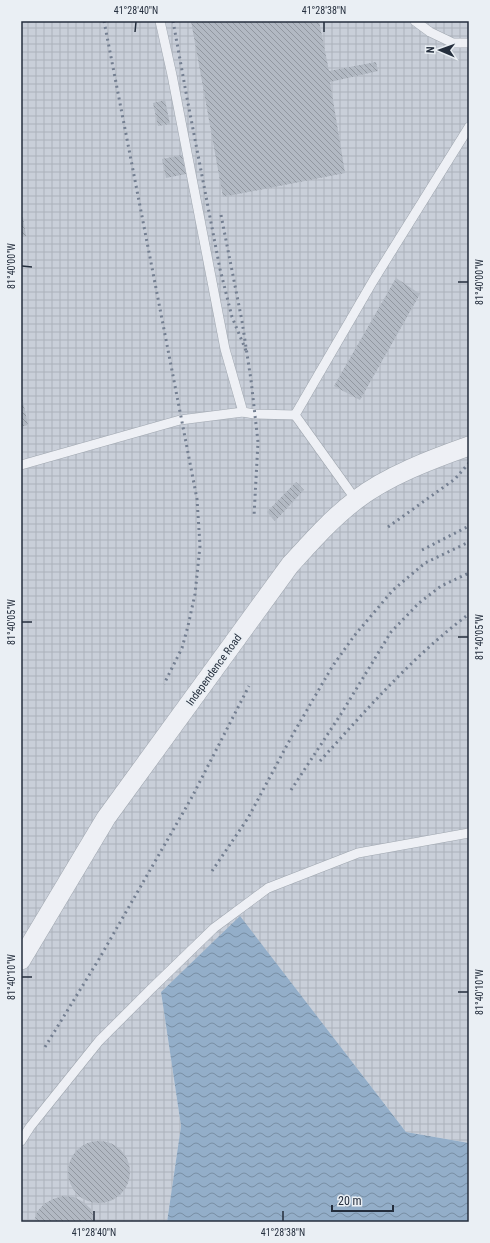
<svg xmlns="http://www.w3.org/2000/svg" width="490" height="1243" font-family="'Roboto Condensed',sans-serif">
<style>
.industrial{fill:url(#industrial-grid)}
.water{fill:url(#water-waves)}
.building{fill:url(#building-back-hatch)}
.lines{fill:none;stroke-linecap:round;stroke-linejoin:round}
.service-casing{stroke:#a0a7b0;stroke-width:10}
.minor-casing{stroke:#a0a7b0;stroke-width:20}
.service{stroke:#eef0f5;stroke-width:9}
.minor{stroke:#eef0f5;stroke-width:19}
.rail{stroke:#747f91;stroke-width:3;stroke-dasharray:2 4;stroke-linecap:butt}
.ticks{fill:none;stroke:#242e3d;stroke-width:1.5}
.labels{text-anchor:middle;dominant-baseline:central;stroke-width:3.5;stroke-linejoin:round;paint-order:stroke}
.street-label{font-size:11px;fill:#242e3d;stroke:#eaeff4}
.neatline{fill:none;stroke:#242e3d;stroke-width:1.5}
.ticks-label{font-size:10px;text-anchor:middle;fill:#242e3d}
</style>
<defs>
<pattern id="industrial-grid" width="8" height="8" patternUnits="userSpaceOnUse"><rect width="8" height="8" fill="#c9cfd9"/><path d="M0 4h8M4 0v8" fill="none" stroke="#acb2bb"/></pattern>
<pattern id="water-waves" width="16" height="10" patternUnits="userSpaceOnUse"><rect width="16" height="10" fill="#93aec9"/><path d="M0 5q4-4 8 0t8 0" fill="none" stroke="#788ea4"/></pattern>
<pattern id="building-back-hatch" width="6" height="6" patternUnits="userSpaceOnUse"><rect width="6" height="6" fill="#b2b9c3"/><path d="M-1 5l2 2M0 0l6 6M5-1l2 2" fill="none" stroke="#9197a0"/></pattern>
</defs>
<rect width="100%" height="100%" fill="#dbe0e6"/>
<path class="industrial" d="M21 21H469V1143L406 1132 240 917 161 992 181 1126 167 1222H21Z"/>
<path class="water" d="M240 916 406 1132 469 1143V1222H167L181 1126 161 992Z"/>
<g class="building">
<path d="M191 21H319L329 71 376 62 378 71 330 82 345 173 223 197Z"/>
<path d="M165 100 170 124 158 126 153 103Z"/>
<path d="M182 155 186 174 166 178 162 159Z"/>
<path d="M21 217H23L26 236 21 237Z"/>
<path d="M396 278 420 294 360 400 334 386Z"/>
<path d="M21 392 28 425 21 427Z"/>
<path d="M296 482 304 490 275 521 267 512Z"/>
<circle cx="99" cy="1172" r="31"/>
<path d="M63 1196 74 1197 83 1202 91 1209 95 1222H34L37 1212 44 1204 53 1199Z"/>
</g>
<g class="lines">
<defs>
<g id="service">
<path d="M160 21 172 75 225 349 243 412 254 414 295 415"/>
<path d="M415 21 430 32 453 43H469"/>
<path d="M21 465 180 420 243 412"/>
<path d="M356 500 295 415 373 281 469 127"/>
<path d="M21 1141 30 1127 99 1041 151 989 214 928 268 888 358 853 469 833"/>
</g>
<path id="minor" d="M21 960 106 818 290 565C311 542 331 519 356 500 387 476 432 459 469 446"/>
</defs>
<use href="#service" class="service-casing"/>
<use href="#minor" class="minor-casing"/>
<use href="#service" class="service"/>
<use href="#minor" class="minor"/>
<g class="rail">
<path d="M104 21 197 499 200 546 195 594 188 626 182 648 164 684"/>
<path d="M173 21 187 98 220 269 232 317 247 353"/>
<path d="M221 215 242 321 251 380 258 442 254 516"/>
<path d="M388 527 455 479 469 463"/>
<path d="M422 550 469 526"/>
<path d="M320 761C367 709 413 656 469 614"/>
<path d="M291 790 341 714 391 632 419 603 441 586 469 573"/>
<path d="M212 871 248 818 293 734 332 667 354 636 393 590 425 563 469 542"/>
<path d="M45 1047 99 959 192 797 249 686"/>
</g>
</g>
<path class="ticks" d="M135 32 136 22M324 32V22M22 266 32 267M458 282H468M22 622H32M458 637H468M22 977H32M458 992H468M94 1221V1211M283 1221V1211"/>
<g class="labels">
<g class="street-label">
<text transform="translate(214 670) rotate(-54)">Independence Road</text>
</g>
</g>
<rect width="490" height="1243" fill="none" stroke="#eaeff4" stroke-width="44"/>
<g transform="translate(440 50) rotate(272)" stroke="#eaeff4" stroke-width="3" paint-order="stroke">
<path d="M0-3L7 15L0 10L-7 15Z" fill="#242e3d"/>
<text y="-6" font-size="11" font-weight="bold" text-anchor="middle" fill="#242e3d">N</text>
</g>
<path d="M332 1205v6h61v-6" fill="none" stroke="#242e3d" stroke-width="2"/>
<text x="338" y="1205" font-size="12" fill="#242e3d" stroke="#eaeff4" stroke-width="3" paint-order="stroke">20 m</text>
<rect x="22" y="22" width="446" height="1199" class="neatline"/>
<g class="ticks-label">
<text x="136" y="14">41°28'40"N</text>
<text x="324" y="14">41°28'38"N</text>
<text transform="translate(11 266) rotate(-90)" y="4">81°40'00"W</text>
<text transform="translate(479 282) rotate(-90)" y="4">81°40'00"W</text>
<text transform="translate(11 622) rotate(-90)" y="4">81°40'05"W</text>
<text transform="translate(479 637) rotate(-90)" y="4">81°40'05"W</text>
<text transform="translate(11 977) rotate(-90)" y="4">81°40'10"W</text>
<text transform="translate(479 992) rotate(-90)" y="4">81°40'10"W</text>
<text x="94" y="1236">41°28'40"N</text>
<text x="283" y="1236">41°28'38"N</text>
</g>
</svg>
